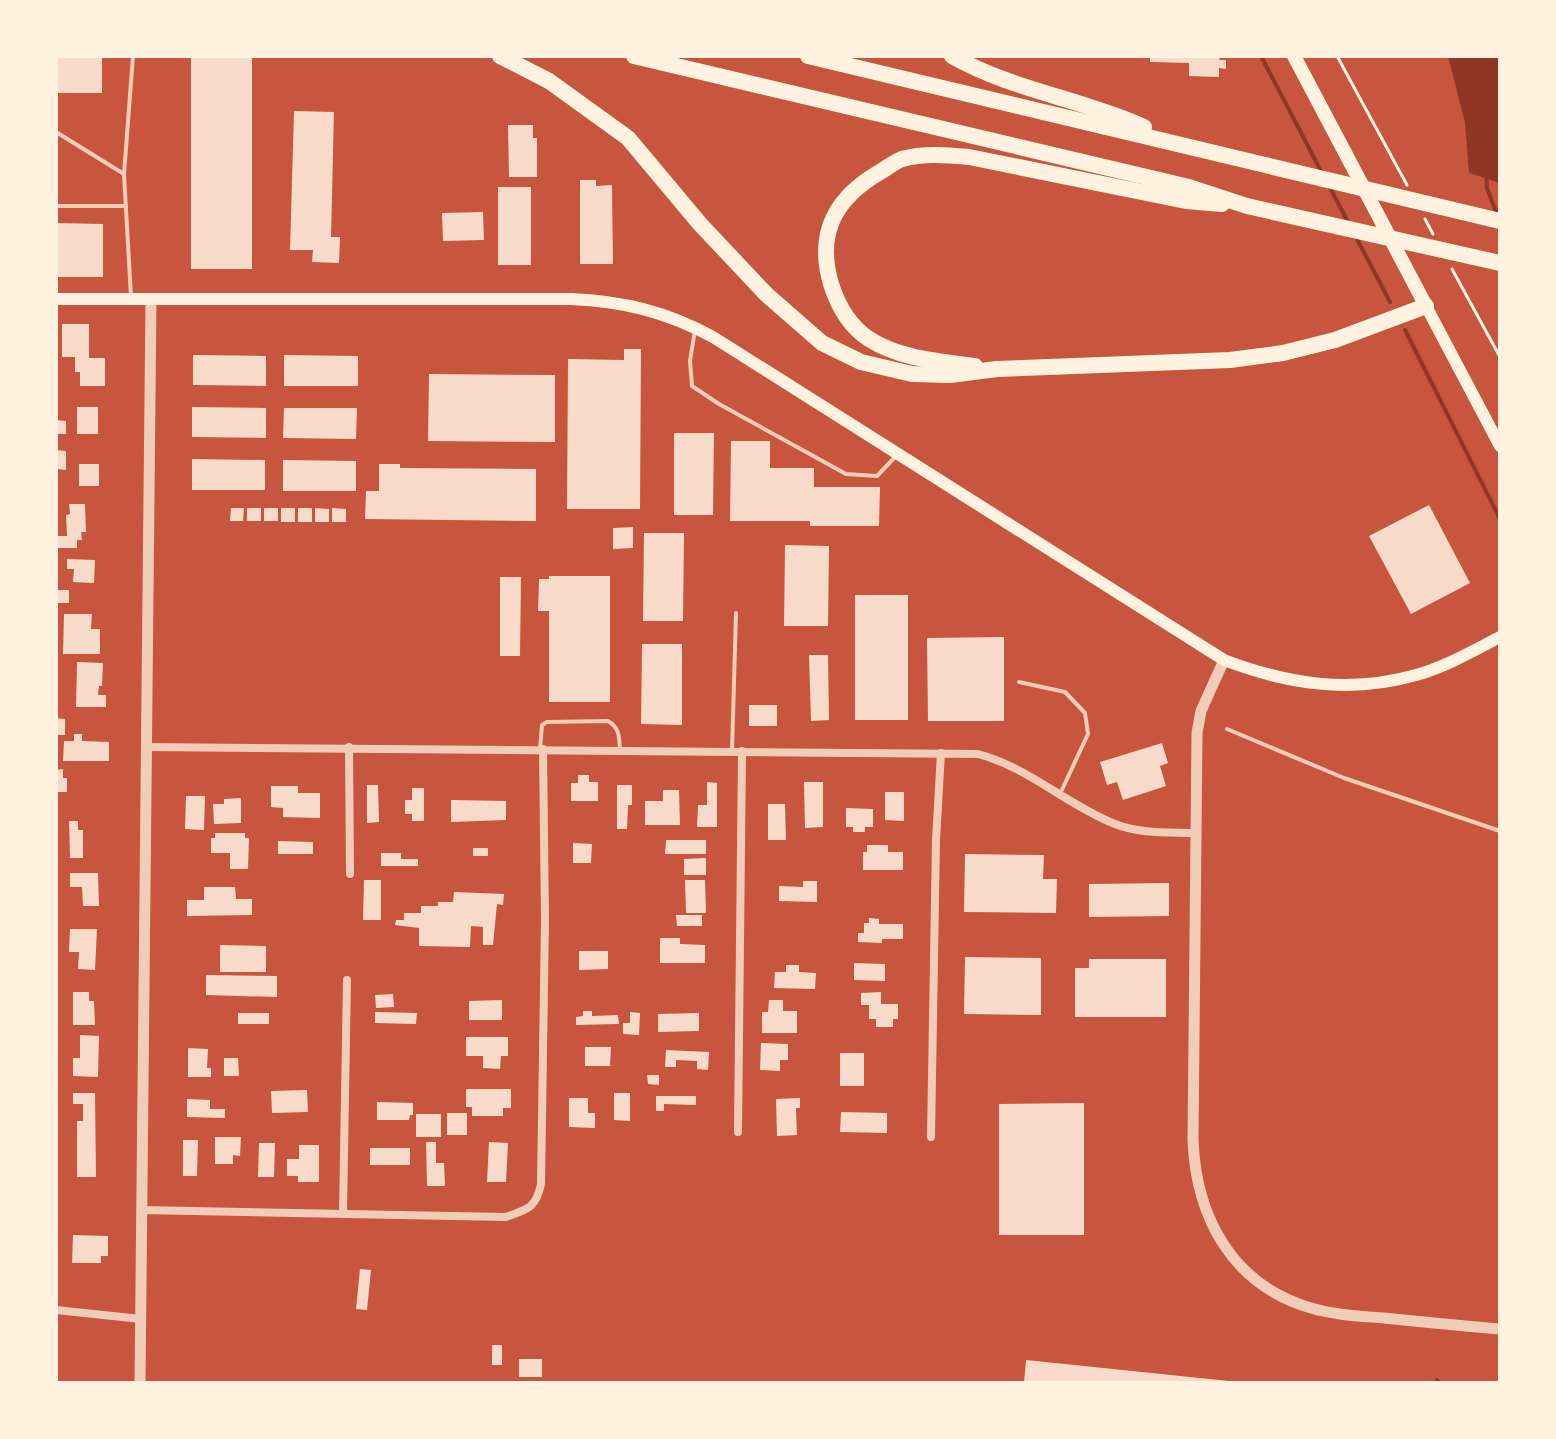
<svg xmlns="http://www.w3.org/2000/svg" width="1556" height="1439" font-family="'PT Sans',sans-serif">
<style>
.water{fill:#8f3625}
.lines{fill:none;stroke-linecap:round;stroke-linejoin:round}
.stream{stroke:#8f3625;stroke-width:4}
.building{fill:#f7dbc8}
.path{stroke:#fff3e0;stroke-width:3}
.service{stroke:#f1ccb7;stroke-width:4}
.minor{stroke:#f1ccb7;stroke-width:8}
.tertiary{stroke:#f1ccb7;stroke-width:11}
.secondary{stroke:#fff3e0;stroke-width:12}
.primary{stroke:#fff3e0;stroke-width:14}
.motorway{stroke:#fff3e0;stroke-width:16}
</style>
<rect width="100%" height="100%" fill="#c8553d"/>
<path class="water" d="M1448 56H1498L1500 183 1469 173 1465 123Z"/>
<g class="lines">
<g class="stream">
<path d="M1261 56 1322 173"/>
<path d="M1486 175 1487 188 1498 217"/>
<path d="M1328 184 1348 222"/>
<path d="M1356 237 1390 302"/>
<path d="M1405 330 1500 519"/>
<path d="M1437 1380 1439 1383"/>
</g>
</g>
<g class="building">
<rect x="56" y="56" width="46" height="37"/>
<rect x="191" y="56" width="61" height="213"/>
<path d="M1150 56 1220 58 1219 60H1226V69L1219 68V77L1189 76V63L1150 62Z"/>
<path d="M294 111 334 112 331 237H340L339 263 312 262 313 250H290Z"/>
<path d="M508 125H533V138H537V177H509Z"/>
<path d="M580 180H596V186L612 185 613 264H580Z"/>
<rect x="498" y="187" width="33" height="78"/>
<path d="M483 212 484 240 443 241 442 213Z"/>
<path d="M56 223 103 224V277H56Z"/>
<path d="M62 324H89V358H105V386H80V372H75V357H62Z"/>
<path d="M624 349H641L640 509H567L568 359 624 360Z"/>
<path d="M193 355 266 356V386L193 385Z"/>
<path d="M284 355 358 356V386H284Z"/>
<path d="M429 374 555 375V442L428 441Z"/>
<rect x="77" y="407" width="21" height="27"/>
<path d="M192 407 266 408V438L192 437Z"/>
<path d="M284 408H357L356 439 283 438Z"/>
<path d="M56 420 66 421V434H56Z"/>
<path d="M674 433H714L713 515H674Z"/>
<path d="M731 441H770V468H814V487H880L879 526H810V521H730Z"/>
<path d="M56 450 66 451V470L56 469Z"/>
<path d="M192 459 265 460V490H192Z"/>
<path d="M283 460 356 461V491H283Z"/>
<rect x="79" y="464" width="20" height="22"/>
<path d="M379 464H400V468L536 469V521L365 519 366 491H379Z"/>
<path d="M69 504H85L86 532H81L82 540H77V548H56V536H67L66 515 70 514Z"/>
<path d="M1429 505 1470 583 1411 614 1369 536Z"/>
<path d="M231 508H244L243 521H230Z"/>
<rect x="247" y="508" width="14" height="13"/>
<rect x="264" y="508" width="14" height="13"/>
<rect x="281" y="508" width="14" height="14"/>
<rect x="298" y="508" width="14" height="14"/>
<path d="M315 508 329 509V522H315Z"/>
<path d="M332 508 346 509V522H332Z"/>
<path d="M633 527V548L613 549V528Z"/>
<path d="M644 533H684L683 621H643Z"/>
<path d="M785 545 829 546 828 626H784Z"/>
<path d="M67 559 95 560 94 583 73 582 74 569H67Z"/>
<path d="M549 576H610V702H549V611H538L539 579H549Z"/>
<path d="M500 577H521L520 656H500Z"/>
<rect x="56" y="590" width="13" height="13"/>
<rect x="855" y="595" width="53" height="125"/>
<path d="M64 614H92L91 629H100V654H63Z"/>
<path d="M1004 637V721H928L927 638Z"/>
<path d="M642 644H682V725L641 724Z"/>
<path d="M809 655H828L829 720 811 721Z"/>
<path d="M77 662 103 663 102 686H99L98 695H106V707H76Z"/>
<rect x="749" y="705" width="28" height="21"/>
<path d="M56 718 65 719V735H56Z"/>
<path d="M74 734H82V741L109 742V761H63L64 741H74Z"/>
<path d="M1162 743 1168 763 1160 766 1166 786 1123 800 1117 782 1107 785 1100 762Z"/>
<path d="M63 769V778H67V792H56V770Z"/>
<path d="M578 775H589V782H598V801H571V783H578Z"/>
<path d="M707 782 717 783V827H697L698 805H707Z"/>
<path d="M804 782H823V827L805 828Z"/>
<path d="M367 785H378L379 822 367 823Z"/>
<path d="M617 785H632V805H628L627 829H617Z"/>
<path d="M271 786H298V793H320V818L283 817V808L271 807Z"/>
<path d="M412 788H424V821H412V814H405V800H412Z"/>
<path d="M663 790H679L680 825H645V801H663Z"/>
<path d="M885 792H904V821L885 820Z"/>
<path d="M186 796H205L204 830 185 829Z"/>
<path d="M241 798V823L214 824 213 804H224V799Z"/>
<path d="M451 800 506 801V820L451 822Z"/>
<path d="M768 804H785L786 840H768Z"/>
<path d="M846 808 873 809V827H865V832H853V827H846Z"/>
<path d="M69 821H78V830H83V858H70Z"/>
<path d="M215 833H245V838H249L248 869H230V853H211V838H215Z"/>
<path d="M666 840H706V854H665Z"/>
<path d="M278 841 313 842V854H278Z"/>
<path d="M573 843 592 844 591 863H573Z"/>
<path d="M867 845H888V852H903V870H863V852H867Z"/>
<rect x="473" y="848" width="15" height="8"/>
<path d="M381 853H401V859H418V866H381Z"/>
<path d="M965 854 1044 855 1043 879H1057L1056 913 964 912Z"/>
<path d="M706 858V875H684V859Z"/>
<path d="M70 873H98L99 906H83L82 887H70Z"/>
<path d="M364 880H381V920H363Z"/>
<path d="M685 880H705L706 913H686Z"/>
<path d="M803 881H817V902L779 901V886L803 887Z"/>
<path d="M1169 883V916L1089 917V884Z"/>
<path d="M204 887H235L236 899H252V915L187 916V900H204Z"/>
<path d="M454 892 504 894 503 905 497 904 493 945H483V927L471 926 470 947 419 946V928L395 925 396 920H404V913H421V906H438V902H453Z"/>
<path d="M676 915H702V926H677Z"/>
<path d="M869 918 879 919V924H903V939H882V943L858 942V933H864V923H869Z"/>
<path d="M70 929H97L95 970 78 969 79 952H69Z"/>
<path d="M660 938H680V944L705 945V963H660Z"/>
<path d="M220 945 266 946V972H220Z"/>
<path d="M579 951H608V969L579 970Z"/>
<path d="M965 957 1041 958V1015L964 1014Z"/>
<path d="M1089 959H1166V1017H1075V968H1089Z"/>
<path d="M854 963 885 964V981L854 980Z"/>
<path d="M786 965H799V972L816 973 815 989 774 988 775 972H786Z"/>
<path d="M206 975 277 976V997L206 995Z"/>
<path d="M73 992H89V1001H94L95 1025H73Z"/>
<path d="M881 992V1004H898V1019H893V1027H876V1019H869V1005H861V993Z"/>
<path d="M393 994 394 1007 376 1008 375 995Z"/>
<path d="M502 1000V1020H469V1001Z"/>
<path d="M769 1000H783V1011H797V1033H762V1012H768Z"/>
<path d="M583 1011H592V1016L618 1015 619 1024 576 1025V1017L583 1016Z"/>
<path d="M375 1012 417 1013 416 1024 375 1023Z"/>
<path d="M630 1012 640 1013 639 1035 623 1034V1023H630Z"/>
<rect x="238" y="1013" width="31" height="11"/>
<path d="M699 1013V1031L658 1032V1014Z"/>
<path d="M80 1035 99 1036 98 1077 73 1076V1058H80Z"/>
<path d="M466 1037H508V1056H501L500 1069 483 1068V1056H466Z"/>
<path d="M761 1043 788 1044V1060H780V1071L760 1070Z"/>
<path d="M585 1047H611L610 1066H585Z"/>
<path d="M188 1048 208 1049 207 1068H211V1077H188Z"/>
<path d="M666 1050 709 1052 708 1070 697 1069V1061L676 1060V1067H665Z"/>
<rect x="840" y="1053" width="24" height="33"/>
<path d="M224 1058H238L239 1076H224Z"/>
<path d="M647 1075H659V1085L648 1084Z"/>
<path d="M466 1089H511V1108H503V1116H472V1107H466Z"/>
<path d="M307 1090 308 1112 272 1113 271 1091Z"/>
<path d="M73 1093H95L96 1177H77V1121H83V1104H73Z"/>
<path d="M614 1093H630V1121L614 1120Z"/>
<path d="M656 1096H696V1105L664 1104V1111H656Z"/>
<path d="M569 1098H588V1113H595V1128L569 1127Z"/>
<path d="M800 1098V1108H796L797 1135 777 1136 776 1099Z"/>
<path d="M187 1099 210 1100V1109H225V1118L187 1117Z"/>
<path d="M377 1102 413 1103V1115H410L409 1120H377Z"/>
<path d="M1084 1103V1235H999V1104Z"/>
<path d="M841 1112 887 1113V1133L840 1132Z"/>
<rect x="447" y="1113" width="20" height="22"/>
<rect x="416" y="1114" width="25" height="23"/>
<path d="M215 1137H241L240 1156 233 1155V1164H215Z"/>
<path d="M183 1140H198L197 1176H183Z"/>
<path d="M426 1142H436V1163H444L445 1186H427Z"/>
<path d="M489 1142 508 1143 506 1182H487Z"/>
<path d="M259 1143H275L274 1177H258Z"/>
<path d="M299 1145H319V1182H298V1176H287V1159H299Z"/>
<rect x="370" y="1148" width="40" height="17"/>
<path d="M73 1235 108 1236V1256H101V1263H72Z"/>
<path d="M360 1269 371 1270 367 1310 356 1309Z"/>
<rect x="492" y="1345" width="10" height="20"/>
<rect x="519" y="1359" width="23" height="18"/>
<path d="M1026 1360 1229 1381V1383H1024Z"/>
</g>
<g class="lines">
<g class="path">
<path d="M1337 56 1407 185"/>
<path d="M1425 219 1433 234"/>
<path d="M1452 269 1500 357"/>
</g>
<g class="service">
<path d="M56 132 124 174 131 297"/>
<path d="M124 174 133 56"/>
<path d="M56 206H126"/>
<path d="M695 330 690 361 692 386 719 404 846 474 877 476 895 457"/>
<path d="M1019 682 1065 692 1085 713 1088 734 1060 794"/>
<path d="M1227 729 1344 778 1500 831"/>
<path d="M540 749 542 725 547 722 608 721C620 728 619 737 620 750"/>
<path d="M732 751 736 613"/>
</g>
<g class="minor">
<path d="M145 747 978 754C1028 767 1067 805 1115 824 1140 834 1168 832 1195 833"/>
<path d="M349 747 350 874"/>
<path d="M738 1132 742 751"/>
<path d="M931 1137 936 840 941 753"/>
<path d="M141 1210 506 1217C528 1209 536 1208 541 1184L545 920 543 749"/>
<path d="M343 1213 347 980"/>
<path d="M56 1310 141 1319"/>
</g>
<g class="tertiary">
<path d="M1224 660 1201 711 1197 733 1193 1140C1196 1217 1232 1285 1311 1308 1334 1315 1360 1316 1384 1318 1423 1322 1461 1326 1500 1329"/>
<path d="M140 1383 151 299"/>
</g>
<g class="secondary">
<path d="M56 299H571C623 301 667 312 713 337L1224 660C1287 684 1350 694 1416 675 1445 667 1473 651 1500 637"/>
<path d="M1426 306 1500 446"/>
</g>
<path class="primary" d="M1294 56 1426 306"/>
<g class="motorway">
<path d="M500 56 549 81 628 138 700 224 766 294 822 343 861 362 912 374 950 375 997 369 1230 360 1283 353 1335 340 1426 306"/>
<path d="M634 56 1189 187 1247 206 1500 263"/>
<path d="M808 56 1500 221"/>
<path d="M952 56C1012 90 1082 99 1144 127"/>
<path d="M975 366C939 361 900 359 869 339 849 326 838 306 831 284 816 233 835 198 880 172 887 168 894 162 902 159 923 153 947 155 969 157L1186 201 1222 204"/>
</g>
</g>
<rect width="1556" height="1439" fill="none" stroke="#fff3e0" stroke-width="116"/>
</svg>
